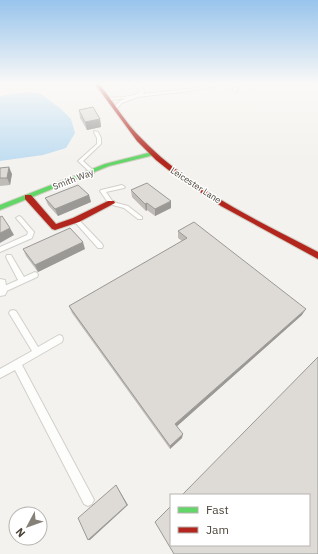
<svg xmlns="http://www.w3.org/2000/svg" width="318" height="554" font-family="'IBM Plex Sans',sans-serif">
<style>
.water{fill:#c0ddf1}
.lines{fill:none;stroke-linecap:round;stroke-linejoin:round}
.lane-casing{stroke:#d2d0cb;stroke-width:2}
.street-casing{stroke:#d2d0cb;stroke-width:2}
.fast-casing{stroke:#d3cfc5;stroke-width:2}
.jam-casing{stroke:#d3cfc5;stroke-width:2}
.lane{fill:#fdfdfc;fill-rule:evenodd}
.street{fill:#fdfdfc;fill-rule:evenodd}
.fast{fill:#63d668;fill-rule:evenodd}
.jam{fill:#b3261e;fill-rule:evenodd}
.wall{fill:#bfbcb8}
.shaded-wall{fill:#9b9996}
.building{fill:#dedbd6;stroke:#9b9996}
.labels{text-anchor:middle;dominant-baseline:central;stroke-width:3;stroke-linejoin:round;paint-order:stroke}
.far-street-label{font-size:9px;fill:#4b4439;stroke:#fff}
</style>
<rect width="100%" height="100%" fill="#f4f2ee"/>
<path class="water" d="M28 92 41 94 61 109 71 119 75 133 66 148 43 155 0 161V96Z"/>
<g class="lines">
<defs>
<g id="lane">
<path d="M132 84H136L144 90 143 94 189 89 220 84H226L189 91 137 97 122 103 117 108H115V106L120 101 127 98 110 100H109V98C118 97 134 98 141 91Z"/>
<path d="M244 84H248L236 88 238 92H236L232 88Z"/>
<path d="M94 131 98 132 101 138V144L83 161 94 171V173L92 174 78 161 97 144V138L94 132Z"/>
<path d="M122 185 125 187 124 188 106 192 113 202 128 206 142 217V219H138L124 208 109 204 100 191 101 190Z"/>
<path d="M19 216 21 217 33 231 34 232 32 238 0 252V247L27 235 28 232 16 218Z"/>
<path d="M76 218 78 219 102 244 103 246 102 248H98L74 221V219Z"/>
<path d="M7 255H11L24 277 35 272 37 273 38 275 37 277 0 294V288L18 280 6 257Z"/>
<path d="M13 310 16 311 38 347 59 335 62 336 63 339 62 342 22 365 92 496 94 500 92 504 88 506 84 504 15 370 0 378V369L32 351 9 313 10 311Z"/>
</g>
<path id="street" d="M0 279 5 280 7 291 5 295 0 296Z"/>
<path id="fast" d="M152 152 155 154 154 155 109 166 0 210V205L105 164Z"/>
<g id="jam">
<path d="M95 84H99C114 102 125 123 142 139 191 190 257 220 318 252V259L221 206 176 176 156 160 137 141Z"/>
<path d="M25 195H31L56 224 73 218 108 201H114L115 203 79 222 55 230 52 229 25 199Z"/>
</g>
</defs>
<use href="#lane" class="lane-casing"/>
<use href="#street" class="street-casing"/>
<use href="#fast" class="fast-casing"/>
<use href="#jam" class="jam-casing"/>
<use href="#lane" class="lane"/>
<use href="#street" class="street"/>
<use href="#fast" class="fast"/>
<use href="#jam" class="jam"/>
</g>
<g class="wall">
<path d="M79 110 100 119 101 127 87 130 80 118Z"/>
<path d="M0 168 12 174 10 185 0 186Z"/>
<path d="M131 190 171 208 155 216 147 210 146 211 132 197Z"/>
<path d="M89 195 91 202 58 216 48 205 45 198Z"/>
<path d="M178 231 302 315 177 426 182 438 170 449 72 313 69 306 182 241 178 238Z"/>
<path d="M23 249H85L38 272 26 256Z"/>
</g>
<g class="shaded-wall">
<path d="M100 119 101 127 87 130 85 122Z"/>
<path d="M9 167 12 174 10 185 7 178Z"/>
<path d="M89 195 91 202 58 216 55 209Z"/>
<path d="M171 201V208L155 216V209Z"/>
<path d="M147 203V210L146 211 145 204Z"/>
<path d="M10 228 14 235 0 243V233Z"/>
<path d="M83 242 85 249 38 272 35 265Z"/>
<path d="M306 309 302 315 175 428V424Z"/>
<path d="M183 434 182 438 170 449V446Z"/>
<path d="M116 485 128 505 90 540H88Z"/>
</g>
<g class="building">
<path d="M93 107 100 119 85 122 79 110Z"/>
<path d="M9 167 7 178H0V168Z"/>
<path d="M147 183 171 201 155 209 147 203 145 204 131 190Z"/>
<path d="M78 185 89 195 55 209 45 198Z"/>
<path d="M2 216 10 228 0 233V217Z"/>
<path d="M194 222 306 309 175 424 183 434 170 446 69 306 187 238 178 231Z"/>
<path d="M70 228 83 242 35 265 23 249Z"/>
<path d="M318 357V554H174L155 522 171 506V545H309V495H182Z"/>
<path d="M116 485 127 505 88 540 78 518Z"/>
</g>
<linearGradient id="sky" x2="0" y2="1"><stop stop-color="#98c4ec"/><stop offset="0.52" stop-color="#faf9f7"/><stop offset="1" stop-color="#faf9f7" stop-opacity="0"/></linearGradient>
<rect width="318" height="161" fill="url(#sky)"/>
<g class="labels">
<g class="far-street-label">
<text transform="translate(73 179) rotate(-21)">Smith Way</text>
<text transform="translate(196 185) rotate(33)">Leicester Lane</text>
</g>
</g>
<rect x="170" y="494" width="140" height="52" fill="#ffffff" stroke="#b7b4b0"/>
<rect x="178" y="507" width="20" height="6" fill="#63d668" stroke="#b7b4b0"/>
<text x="206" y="514" font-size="12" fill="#4b4439">Fast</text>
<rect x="178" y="527" width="20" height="6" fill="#b3261e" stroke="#b7b4b0"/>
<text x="206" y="534" font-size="12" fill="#4b4439">Jam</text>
<g transform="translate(28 526) rotate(229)"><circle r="19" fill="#ffffff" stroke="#b7b4b0"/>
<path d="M0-3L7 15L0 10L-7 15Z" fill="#868178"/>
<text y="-6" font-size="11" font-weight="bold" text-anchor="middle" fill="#4b4439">N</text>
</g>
</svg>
